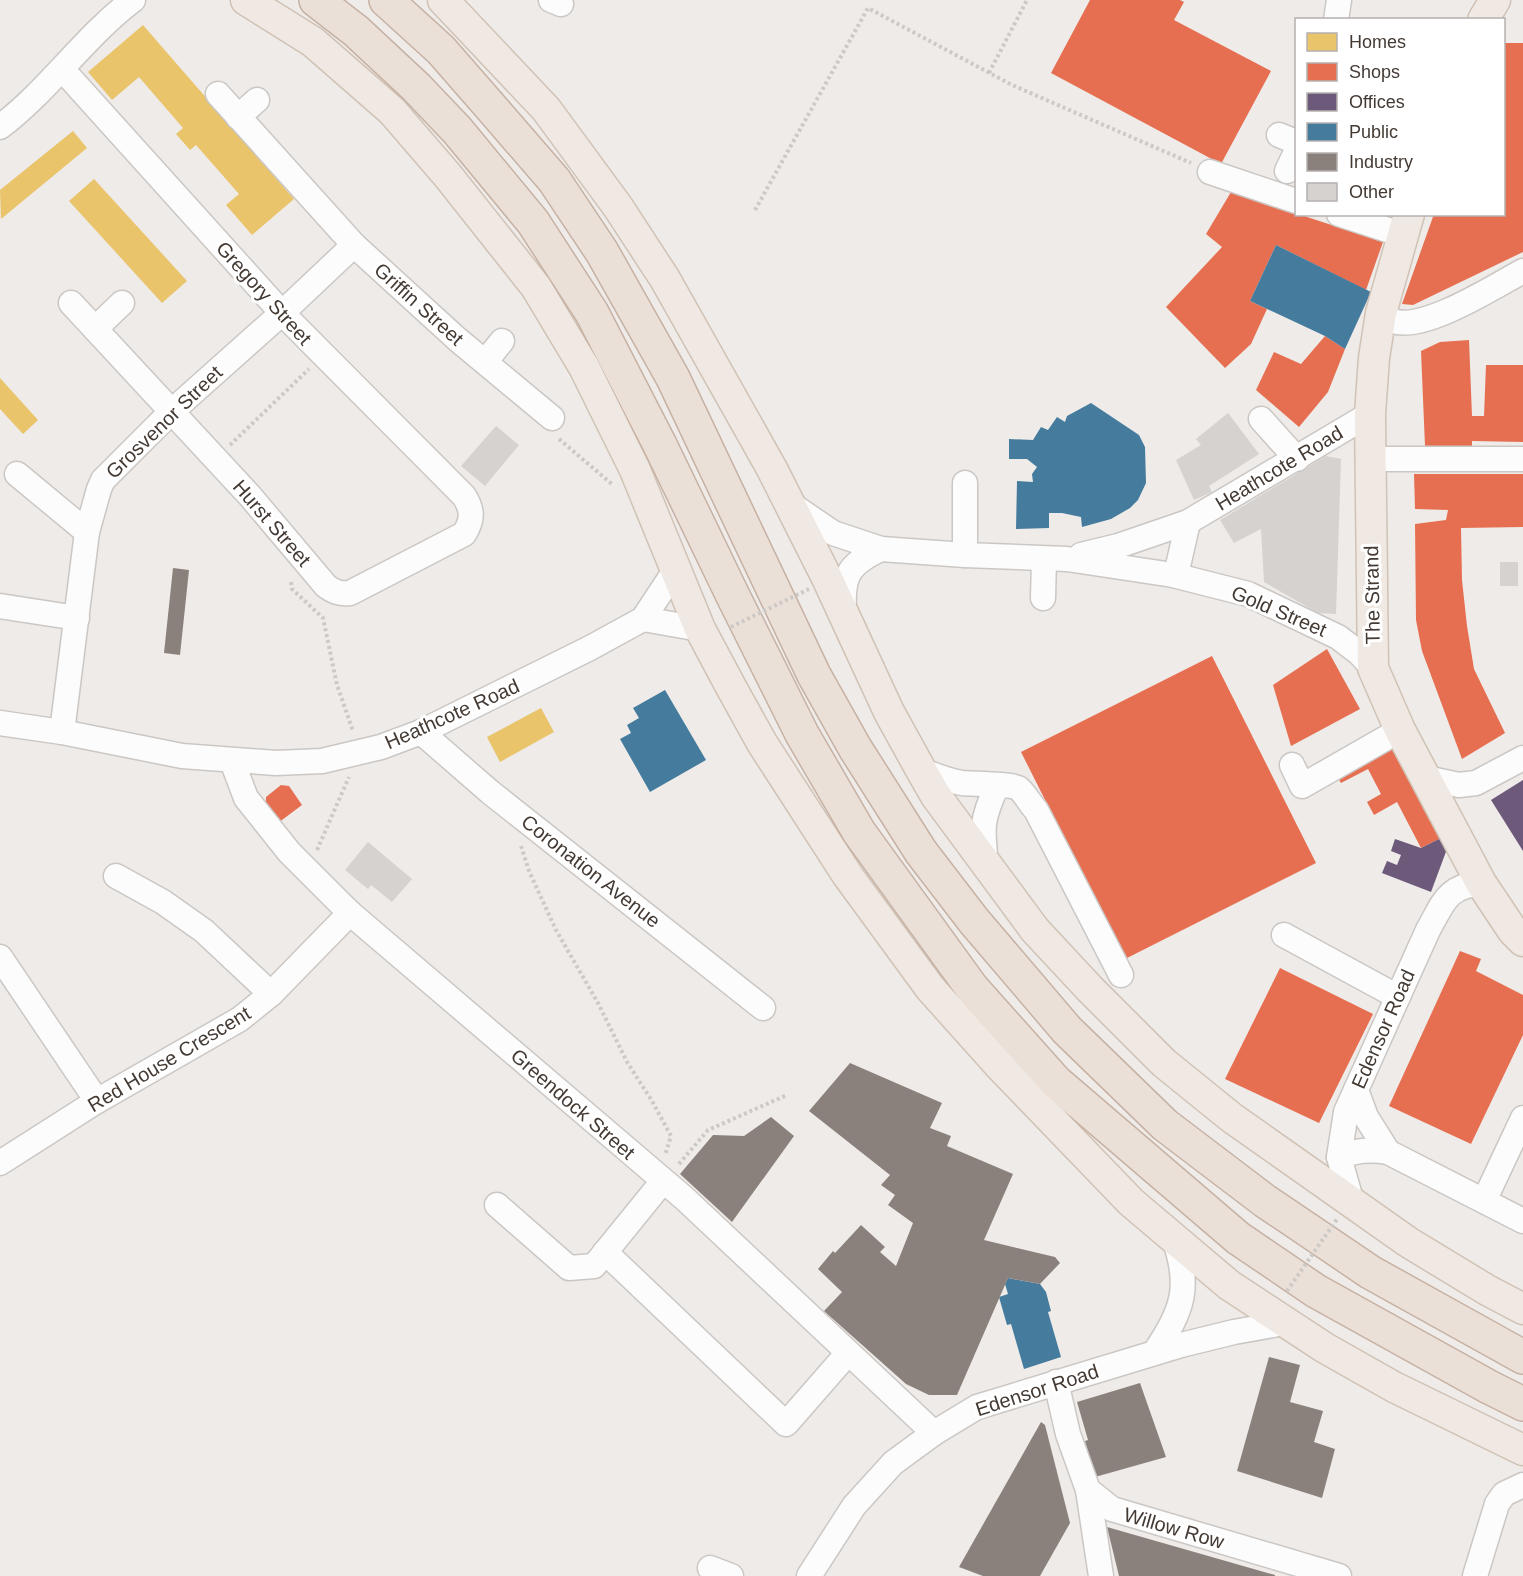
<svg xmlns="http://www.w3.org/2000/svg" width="1523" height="1576" font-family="Helvetica,sans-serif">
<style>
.homes{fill:#e9c46a}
.shops{fill:#e76f51}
.offices{fill:#6d597a}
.public{fill:#457b9d}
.industry{fill:#8a817c}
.building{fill:#d6d2cf}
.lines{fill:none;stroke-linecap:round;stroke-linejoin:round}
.minor-casing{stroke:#cbc7c4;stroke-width:27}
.major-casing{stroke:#d0c2b5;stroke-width:33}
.highway-casing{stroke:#c6b1a3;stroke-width:36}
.path{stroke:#cdc9c6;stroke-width:4;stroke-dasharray:3 3;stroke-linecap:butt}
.minor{stroke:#fcfcfc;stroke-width:24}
.major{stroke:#f0e8e2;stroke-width:30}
.highway{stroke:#ebe0d8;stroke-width:33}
.path-bridge{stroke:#cdc9c6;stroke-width:4;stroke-dasharray:3 3;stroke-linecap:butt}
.labels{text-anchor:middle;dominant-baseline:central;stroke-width:6;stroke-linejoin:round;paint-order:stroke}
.street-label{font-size:20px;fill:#443a34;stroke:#fff}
</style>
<rect width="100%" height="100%" fill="#eeebe8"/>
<g class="homes">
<path d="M143 25 294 199 252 235 226 205 239 194 196 145 190 150 176 134 183 128 139 77 112 100 88 72Z"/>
<path d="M73 131 87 148 1 219 0 190Z"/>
<path d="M94 179 187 281 162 303 69 201Z"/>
<path d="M0 378 38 420 23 434 0 409Z"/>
<path d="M541 708 554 732 500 762 487 737Z"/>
</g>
<g class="shops">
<path d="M1090 0H1180L1184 2 1174 20 1271 71 1221 164 1051 73Z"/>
<path d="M1504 43H1523V252L1413 305 1402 304 1434 214H1504Z"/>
<path d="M1231 192 1383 242 1366 290 1276 245 1250 301 1267 309 1251 344 1225 368 1166 307 1222 247 1206 234Z"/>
<path d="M1325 336 1345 349 1328 392 1299 427 1256 390 1274 352 1301 364Z"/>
<path d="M1469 340 1472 416H1484L1486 365H1523V442L1472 441V446H1425L1421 351 1440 342Z"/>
<path d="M1414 474H1523V527L1461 528 1462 580 1467 626 1474 669 1505 733 1462 759 1422 651 1416 620 1415 524 1446 520 1448 510 1415 509Z"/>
<path d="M1327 649 1360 709 1291 746 1273 685Z"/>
<path d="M1212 656 1316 863 1125 959 1021 752Z"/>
<path d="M1390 741 1441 838 1421 848 1397 802 1374 815 1367 802 1381 794 1368 769 1341 783 1334 771Z"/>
<path d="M281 785 289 786 302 805 278 823 266 805V797Z"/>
<path d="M1460 951 1481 959 1476 971 1523 995V1035L1471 1144 1389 1106Z"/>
<path d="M1280 968 1373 1014 1319 1123 1225 1079Z"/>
</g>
<g class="offices">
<path d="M1523 780V851L1491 800Z"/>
<path d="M1441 838 1447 849 1431 892 1382 873 1387 861 1397 865 1401 855 1391 851 1395 839 1421 848Z"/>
</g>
<g class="public">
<path d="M1276 245 1371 292 1345 349 1325 336 1250 301Z"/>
<path d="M1091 403 1139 435 1145 447 1146 483 1138 500 1130 508 1111 519 1082 527 1081 517 1062 513H1049V528L1016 529 1017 481 1033 482 1032 474 1037 467 1027 459H1009V439L1033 440 1041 427 1048 430 1057 417 1065 422 1067 416Z"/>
<path d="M665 690 706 760 650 792 620 739 631 733 627 725 639 718 633 708Z"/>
<path d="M1008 1278 1040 1284 1046 1292 1051 1311 1048 1312 1061 1357 1024 1369 1011 1324 1007 1325 999 1297 1008 1294 1005 1284Z"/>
</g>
<g class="industry">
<path d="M173 568 189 570 180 655 164 653Z"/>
<path d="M850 1063 942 1103 930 1128 951 1136 947 1146 1013 1174 984 1240 1055 1257 1060 1263 1040 1284 1008 1278 957 1395H929L906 1384 824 1311 842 1292 818 1269 833 1251 835 1253 861 1225 885 1247 880 1252 896 1266 913 1223 888 1205 895 1195 881 1185 890 1175 809 1111Z"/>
<path d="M771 1117 794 1136 732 1222 680 1174 713 1135 744 1136Z"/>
<path d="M1269 1357 1300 1365 1290 1402 1323 1411 1314 1442 1335 1449 1322 1498 1237 1471Z"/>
<path d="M1140 1383 1166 1457 1095 1477 1085 1441 1088 1440 1077 1402Z"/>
<path d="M1041 1422 1045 1425 1070 1523 1040 1576H983L959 1567Z"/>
<path d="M1107 1527 1275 1575V1576H1119Z"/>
</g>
<g class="building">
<path d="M1228 413 1259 454 1209 486 1212 492 1194 500 1176 460 1201 445 1196 439Z"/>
<path d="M496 426 519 445 485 486 461 466Z"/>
<path d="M1326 456 1341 459 1336 614 1318 613 1264 582 1261 529 1234 543 1220 520Z"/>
<rect x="1500" y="562" width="18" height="24"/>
<path d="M368 842 412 879 392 902 371 885 368 889 345 870Z"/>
</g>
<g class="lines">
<defs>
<g id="minor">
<path d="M551 0 561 4"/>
<path d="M1336 20 1339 0"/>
<path d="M62 69 282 313 464 496C473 510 473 520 464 534L350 593C340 594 334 592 326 586L250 496 71 303"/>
<path d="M218 94 354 245 457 339 552 418"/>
<path d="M238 117 257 100"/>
<path d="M0 127C49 90 84 37 133 0"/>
<path d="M1279 135 1296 142"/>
<path d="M1287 171 1296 152"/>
<path d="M1210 172 1296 201"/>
<path d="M1339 214 1403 235"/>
<path d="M1381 313C1384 315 1389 319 1393 321 1424 332 1495 286 1523 271"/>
<path d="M95 329 122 303"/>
<path d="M485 362 502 341"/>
<path d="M1261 419 1297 459"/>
<path d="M1371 459H1523"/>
<path d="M17 474 87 532"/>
<path d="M965 483V555"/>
<path d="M789 503 833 533 881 549 965 555 1067 559 1173 575 1248 594 1338 637 1359 653 1373 668"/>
<path d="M1081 555 1118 546 1188 522 1370 414"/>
<path d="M1173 575 1178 566 1188 522"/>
<path d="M1043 598 1044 559"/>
<path d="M0 606 77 618"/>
<path d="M844 612C842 576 848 564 881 549"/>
<path d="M643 619 700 629"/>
<path d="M0 723 62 732 182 756 276 763 322 761 381 747 421 732 590 648 643 619 676 569"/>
<path d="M62 732 87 532 99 489 103 480 171 412 282 313 354 245"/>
<path d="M421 732 490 792 763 1008"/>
<path d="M232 761 246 798 289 852 350 913 684 1198 934 1433"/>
<path d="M1292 765 1302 786 1400 730"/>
<path d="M921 770C934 775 948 781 962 783 972 784 1011 784 1018 788 1025 793 1030 804 1036 810L1121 975"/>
<path d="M1426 778 1459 785 1476 783 1523 758"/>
<path d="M986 864C982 828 981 820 997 786"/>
<path d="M116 876 163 902 204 931 271 994"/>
<path d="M1284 935 1398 997"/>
<path d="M0 957 97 1101"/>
<path d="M1356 1090 1366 1117 1388 1152"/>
<path d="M1339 1157C1355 1150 1371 1149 1388 1152L1523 1221"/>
<path d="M0 1163 97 1101 240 1019 271 994 350 913"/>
<path d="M1484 1201 1523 1118"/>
<path d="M1352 1203 1339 1157 1346 1112 1428 930C1444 902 1446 887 1481 883"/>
<path d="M497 1205 569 1268 594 1266 663 1181"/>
<path d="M605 1252 786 1424 848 1353"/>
<path d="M1155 1352C1183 1309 1191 1288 1174 1238"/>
<path d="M1056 1382 1068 1434 1088 1490 1112 1509 1339 1576"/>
<path d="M1088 1490 1101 1576"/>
<path d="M710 1568 731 1576"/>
<path d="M809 1576 854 1506 893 1463 934 1433 977 1407 1181 1345 1234 1332 1284 1323"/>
<path d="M1475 1576 1497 1504 1504 1494 1523 1485"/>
</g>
<g id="major">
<path d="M246 0 313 42 392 111 448 176 536 287 584 367 635 470 700 629 731 687 762 743 848 876 930 988 999 1065 1131 1202 1229 1285 1325 1348 1394 1387 1523 1450"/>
<path d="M443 0 546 109 618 207 665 279 772 469 827 578 889 712 921 770 936 796 1035 930 1090 989 1164 1063 1232 1118 1408 1242 1487 1290 1523 1309"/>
<path d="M1483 20 1495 0"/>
<path d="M1409 214 1381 313 1374 358 1370 414 1373 668 1400 730 1481 883 1513 931 1523 941"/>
</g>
<g id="highway">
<path d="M316 0 356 31 416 87 457 130 533 222 592 313 660 445 732 594 802 734 859 832 972 988 1056 1082 1238 1238 1316 1291 1489 1387 1523 1404"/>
<path d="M386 0 441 50 496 113 554 180 602 252 673 378 814 675 855 748 921 852 974 921 1067 1030 1165 1125 1265 1201 1370 1272 1523 1357"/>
</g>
</defs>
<use href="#minor" class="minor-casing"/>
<use href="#major" class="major-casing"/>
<use href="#highway" class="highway-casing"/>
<g class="path">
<path d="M989 73 1027 0"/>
<path d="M755 210 868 8 1012 85 1191 163"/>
<path d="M559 439 613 485"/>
<path d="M230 445 309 369"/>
<path d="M291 582 292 589 323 618 337 685 353 731"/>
<path d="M521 846 529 871 556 930 598 1003 627 1062 652 1101 671 1136 665 1155"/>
<path d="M317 850 349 777"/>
<path d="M679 1164 708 1130 787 1095"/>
</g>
<use href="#minor" class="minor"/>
<use href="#major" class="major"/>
<use href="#highway" class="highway"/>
<g class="path-bridge">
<path d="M731 627 809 589"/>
<path d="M1287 1291 1337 1219"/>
</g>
</g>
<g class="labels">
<g class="street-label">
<text transform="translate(264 293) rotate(48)">Gregory Street</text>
<text transform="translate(419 304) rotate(42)">Griffin Street</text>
<text transform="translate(164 422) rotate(-44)">Grosvenor Street</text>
<text transform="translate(1279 468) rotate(-31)">Heathcote Road</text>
<text transform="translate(272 523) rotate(49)">Hurst Street</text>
<text transform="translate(1372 595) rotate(-91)">The Strand</text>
<text transform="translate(1279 611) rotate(23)">Gold Street</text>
<text transform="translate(452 714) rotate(-24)">Heathcote Road</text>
<text transform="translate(591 871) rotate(38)">Coronation Avenue</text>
<text transform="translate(1383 1029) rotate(-66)">Edensor Road</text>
<text transform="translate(169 1059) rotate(-31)">Red House Crescent</text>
<text transform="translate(573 1104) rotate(41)">Greendock Street</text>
<text transform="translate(1037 1390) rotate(-18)">Edensor Road</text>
<text transform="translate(1174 1528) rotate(16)">Willow Row</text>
</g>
</g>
<rect x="1295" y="18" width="210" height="198" fill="#ffffff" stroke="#b4b0ae" stroke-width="1.5"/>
<rect x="1307" y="33" width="30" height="18" fill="#e9c46a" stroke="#b4b0ae" stroke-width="1.5"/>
<text x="1349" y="48" font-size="18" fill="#443a34">Homes</text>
<rect x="1307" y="63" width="30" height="18" fill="#e76f51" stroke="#b4b0ae" stroke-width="1.5"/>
<text x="1349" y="78" font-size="18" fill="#443a34">Shops</text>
<rect x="1307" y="93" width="30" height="18" fill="#6d597a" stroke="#b4b0ae" stroke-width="1.5"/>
<text x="1349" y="108" font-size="18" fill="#443a34">Offices</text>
<rect x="1307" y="123" width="30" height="18" fill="#457b9d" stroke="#b4b0ae" stroke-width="1.5"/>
<text x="1349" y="138" font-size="18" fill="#443a34">Public</text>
<rect x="1307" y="153" width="30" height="18" fill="#8a817c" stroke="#b4b0ae" stroke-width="1.5"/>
<text x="1349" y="168" font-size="18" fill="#443a34">Industry</text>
<rect x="1307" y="183" width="30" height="18" fill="#d6d2cf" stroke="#b4b0ae" stroke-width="1.5"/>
<text x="1349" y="198" font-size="18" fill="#443a34">Other</text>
</svg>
